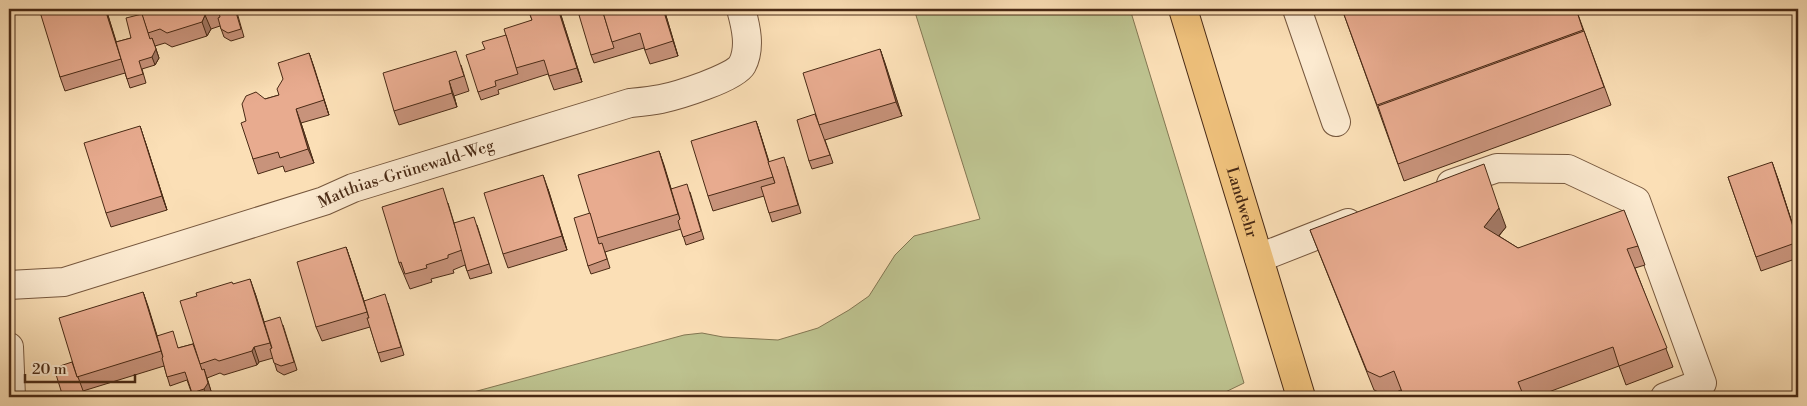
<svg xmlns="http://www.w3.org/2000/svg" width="1807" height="406" font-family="'Libre Bodoni',serif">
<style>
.green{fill:#bdc28f;stroke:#837652}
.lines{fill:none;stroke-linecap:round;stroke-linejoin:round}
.minor-casing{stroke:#76573d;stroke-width:30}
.major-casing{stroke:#492a15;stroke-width:30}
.minor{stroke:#fcead0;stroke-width:28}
.major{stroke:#eec07b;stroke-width:28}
.wall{fill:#c8937b;stroke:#492a15}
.shaded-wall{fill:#a27864;stroke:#492a15}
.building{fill:#e8ab8f;stroke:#492a15}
.labels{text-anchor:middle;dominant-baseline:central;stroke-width:4.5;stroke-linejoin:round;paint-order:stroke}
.street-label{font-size:16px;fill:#492a15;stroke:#fcead0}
</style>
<rect width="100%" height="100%" fill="#fbdfb6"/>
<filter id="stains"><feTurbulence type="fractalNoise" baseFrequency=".004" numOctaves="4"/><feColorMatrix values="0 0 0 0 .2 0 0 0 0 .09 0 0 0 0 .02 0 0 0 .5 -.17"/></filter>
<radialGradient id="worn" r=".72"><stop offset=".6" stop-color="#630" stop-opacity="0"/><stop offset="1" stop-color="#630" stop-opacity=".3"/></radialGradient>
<path class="green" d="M914 9H1130L1244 383 1215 397H455L684 335 702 333 723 337 778 340 818 328 849 310 869 296 895 255 914 236 980 219Z"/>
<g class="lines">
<defs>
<g id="minor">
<path d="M1297 9 1336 122"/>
<path d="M1451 184 1497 168 1568 169 1636 201 1702 383 1665 397"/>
<path d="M1259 258 1348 223"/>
<path id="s1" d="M9 285 64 282 324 201 353 188 630 103C640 102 651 101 661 99 676 96 735 78 742 65 751 48 746 27 741 9"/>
<path d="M9 347 11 397"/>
</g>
<g id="major">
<path id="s2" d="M1183 9 1301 397"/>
</g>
</defs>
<use href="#minor" class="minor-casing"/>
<use href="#major" class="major-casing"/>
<use href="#minor" class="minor"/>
<use href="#major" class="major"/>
</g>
<g class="wall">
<path d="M52 9H106L116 42 131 38 142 14 140 9H236L244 37 231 41 224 37 220 26 211 29 207 36 172 47 165 43 155 46 159 58 155 65 142 69 146 83 130 88 125 73 65 91 60 77Z"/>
<path d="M528 9H559L582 82 554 90 548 74 498 90 499 94 481 100 478 92 485 49 506 35 532 20Z"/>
<path d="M600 9H664L678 56 650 64 644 48 594 63 591 55Z"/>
<path d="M787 9H798L788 11Z"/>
<path d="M1342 9H1576L1611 105 1404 181Z"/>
<path d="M880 49 902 116 825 140 833 163 812 169 809 161 815 114Z"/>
<path d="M309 53 329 115 301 123 314 163 285 172 283 166 258 174 253 159 246 121 265 99 279 95Z"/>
<path d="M461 65 469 91 454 96 457 107 399 125 394 111Z"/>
<path d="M756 121 769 162 787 166 801 213 772 222 764 196 713 211 708 196Z"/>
<path d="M145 141 167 210 111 227 106 213Z"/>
<path d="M659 151 671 189 690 192 704 239 686 245 681 229 605 252 610 268 591 274 588 266 590 213Z"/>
<path d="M1777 176 1798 241V258L1761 271 1728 177Z"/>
<path d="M548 189 567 250 508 268 503 254Z"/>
<path d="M448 203 454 223 477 225 492 273 470 279 465 265 453 270 454 273 431 279 432 282 410 289 399 263Z"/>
<path d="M1506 227 1499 236 1518 248 1638 246 1645 265 1635 268 1673 367 1626 385 1619 366 1535 397H1404L1401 390 1387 396 1374 390 1310 230Z"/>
<path d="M346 247 364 301 388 303 404 355 381 362 370 327 322 341 316 327Z"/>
<path d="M233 284 255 293 264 322 283 325 297 370 284 375 277 371 273 358 259 362 257 365 224 375 220 373 207 378 211 391 208 397H193L187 380 170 386 164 366 83 391 86 397H63L72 362 143 292 157 336 178 348 193 344Z"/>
</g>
<g class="shaded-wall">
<path d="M105 9H106L126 73 121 59Z"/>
<path d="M558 9H559L582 82 577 68Z"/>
<path d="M663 9H664L678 56 673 41Z"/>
<path d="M205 15 211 29 207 36 202 22Z"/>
<path d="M152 38 159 58 155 65 152 57Z"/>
<path d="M880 49 885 63 902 116 896 102Z"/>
<path d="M309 53 314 67 329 115 324 100Z"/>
<path d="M449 81 454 96 457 107 452 93Z"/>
<path d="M296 109 301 123 314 163 308 149Z"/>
<path d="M756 121 761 136 778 191 773 177Z"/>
<path d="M140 126 145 141 167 210 162 196Z"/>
<path d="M659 151 664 165 683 228Z"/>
<path d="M1772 162 1777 176 1798 242Z"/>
<path d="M543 175 548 189 567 250 562 236Z"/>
<path d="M1499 208 1506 227 1490 246 1484 227Z"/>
<path d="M346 247 351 261 372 326 367 312Z"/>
<path d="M250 279 255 293 275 357 270 343Z"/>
<path d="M143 292 148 306 166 365 161 351Z"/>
<path d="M254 347 259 362 257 365 252 351Z"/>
<path d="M204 369 211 391 207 397 204 389Z"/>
</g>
<g class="building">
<path d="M52 9H105L121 59 60 77 40 12Z"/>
<path d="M140 9H218V11L205 15 202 22 167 33 160 29 148 33Z"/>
<path d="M218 9H235L241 29 228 33 221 29 218 18 220 17Z"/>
<path d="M528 9H558L577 68 549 76 544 60 516 68 504 29 532 20Z"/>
<path d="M600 9H602L614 48 591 55 579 15Z"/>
<path d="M602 9H663L673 41 645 50 640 33 612 42Z"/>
<path d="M1342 9H1576L1583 30 1377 105Z"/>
<path d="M142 14 150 39 152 38 156 49 152 57 139 61 143 74 127 79 116 42 131 38 126 18Z"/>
<path d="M1584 31 1604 87 1398 164 1378 106Z"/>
<path d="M506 35 518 74 495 81 496 86 478 92 466 55 485 49 482 42Z"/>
<path d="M880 49 896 102 819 125 803 73Z"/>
<path d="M456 51 464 76 449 81 452 93 394 111 383 73Z"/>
<path d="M309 53 324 100 296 109 308 149 280 158 278 152 253 159 241 123 246 121 242 104 246 96 256 92 265 99 279 95 277 89 283 79 278 63Z"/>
<path d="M815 114 830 155 809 161 797 120Z"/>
<path d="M756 121 773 177 708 196 691 141Z"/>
<path d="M140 126 162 196 106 213 84 143Z"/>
<path d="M659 151 678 214 597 238 578 175Z"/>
<path d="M784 157 798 205 769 213 761 187 775 183 768 162Z"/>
<path d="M1772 162 1798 242 1756 257 1728 177Z"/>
<path d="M1484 164 1499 208 1484 227 1518 248 1624 210 1638 246 1627 249 1667 348 1619 366 1613 347 1518 382 1524 397H1404L1394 371 1380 377 1367 371 1310 230Z"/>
<path d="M543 175 562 236 503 254 484 193Z"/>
<path d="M687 184 701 231 683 237 678 221 680 219 671 189Z"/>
<path d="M443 188 462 250 448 255V258L426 265 427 268 405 274 401 262 399 263 382 207Z"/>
<path d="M590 213 599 244 602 243 607 259 588 266 574 218Z"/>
<path d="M474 217 489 264 467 271 454 223Z"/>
<path d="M346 247 367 312 316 327 297 262Z"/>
<path d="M250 279 270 343 254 347 252 351 219 361 215 359 200 364 180 301 197 296 196 293 232 282 233 284Z"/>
<path d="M143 292 161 351 77 377 59 318Z"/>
<path d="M385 294 401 347 378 353 367 318H369L364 301Z"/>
<path d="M280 317 294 362 281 366 274 363 270 349 272 348 264 322Z"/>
<path d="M173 331 178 348 193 344 200 364 202 370 204 369 208 383 204 389 192 393 185 372 167 377 162 358 163 357 157 336Z"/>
<path d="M72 362 77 377H78L85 396 80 397H63L54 368Z"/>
</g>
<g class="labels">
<g class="street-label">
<text stroke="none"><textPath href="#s1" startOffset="414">Matthias-Grünewald-Weg</textPath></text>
<text stroke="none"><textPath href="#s2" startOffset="202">Landwehr</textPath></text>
</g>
</g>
<rect width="1807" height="406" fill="none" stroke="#fbdfb6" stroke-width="30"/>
<rect x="10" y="10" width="1787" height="386" fill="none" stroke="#492a15" stroke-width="2.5"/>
<rect x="15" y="15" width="1777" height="376" fill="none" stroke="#492a15"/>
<path d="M25 374v8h110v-8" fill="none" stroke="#492a15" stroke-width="2.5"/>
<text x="32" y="374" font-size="15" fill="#492a15" stroke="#fcead0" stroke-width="4" paint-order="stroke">20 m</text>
<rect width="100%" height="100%" filter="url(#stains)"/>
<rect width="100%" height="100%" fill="url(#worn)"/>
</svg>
